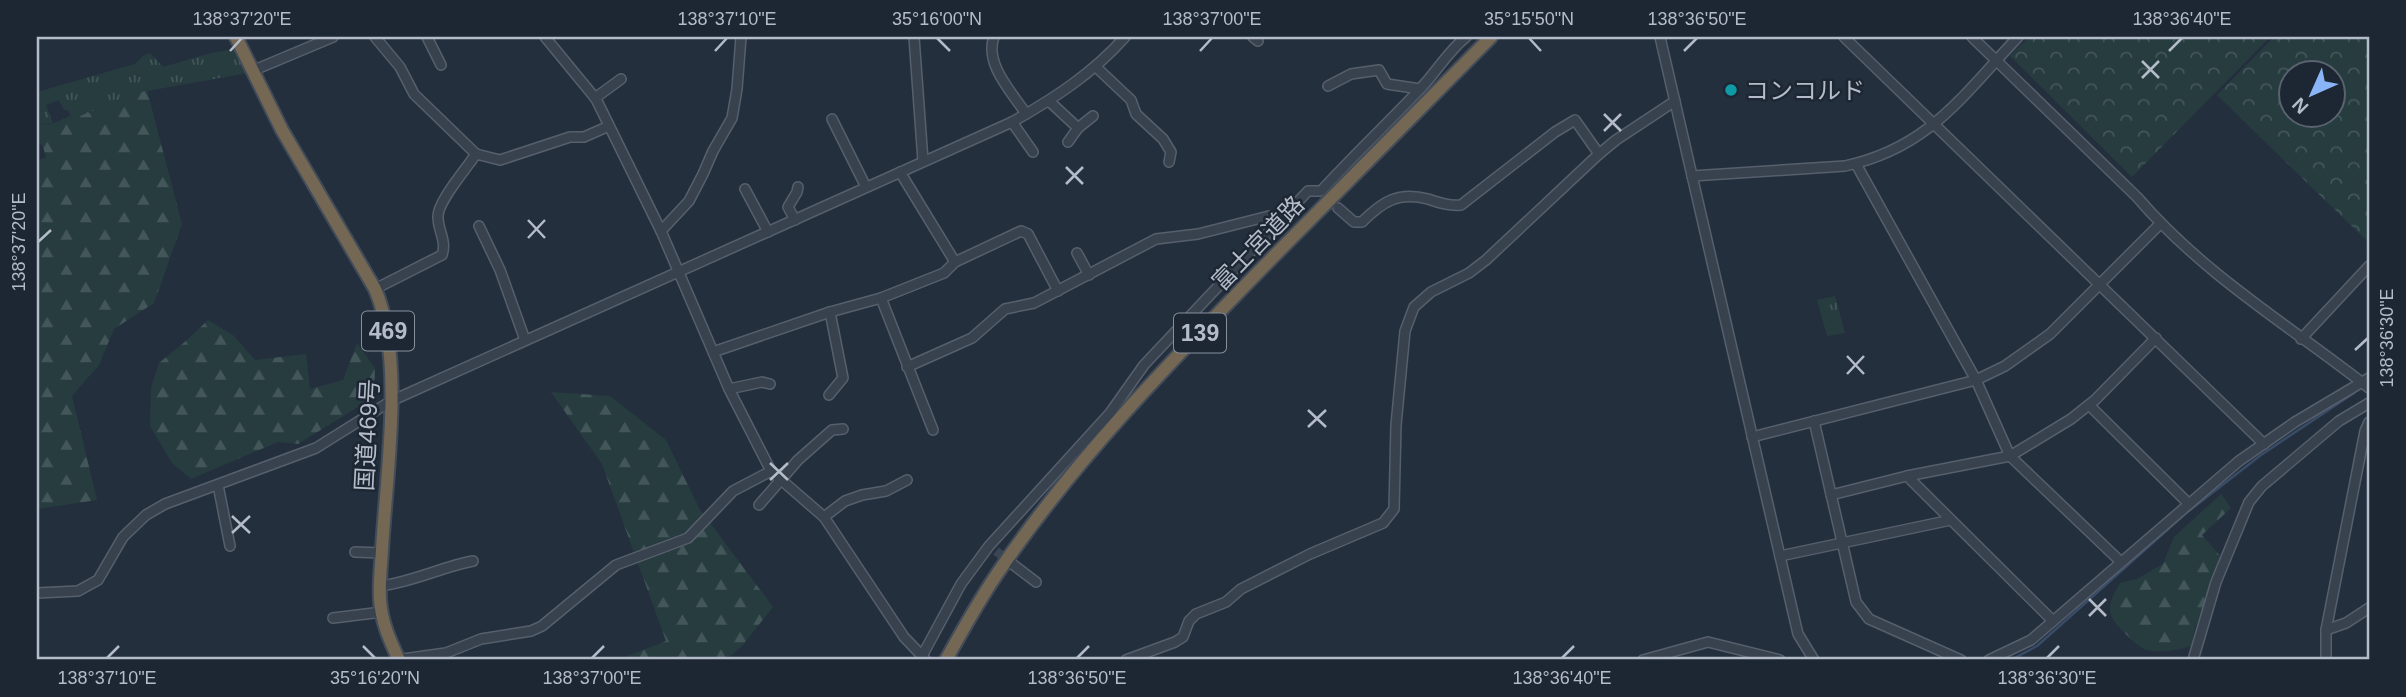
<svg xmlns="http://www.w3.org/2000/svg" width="2406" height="697" font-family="Arial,'Noto Sans JP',sans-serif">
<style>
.grass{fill:url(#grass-tufts)}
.forest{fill:url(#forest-firs)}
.park{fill:url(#park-crowns);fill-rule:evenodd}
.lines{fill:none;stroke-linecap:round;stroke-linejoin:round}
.stream{stroke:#394c67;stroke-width:2.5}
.minor-tunnel{stroke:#3a4453;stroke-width:9;stroke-dasharray:9 4.5;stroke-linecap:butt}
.minor-casing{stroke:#565f6c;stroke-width:12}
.highway-casing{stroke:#434c59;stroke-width:16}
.minor{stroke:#38414e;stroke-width:9}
.highway{stroke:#746855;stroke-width:12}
.ticks{fill:none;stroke:#b4bcc9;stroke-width:2.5}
.culture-dot{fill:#0f9aa8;stroke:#1d2633;stroke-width:2.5}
.labels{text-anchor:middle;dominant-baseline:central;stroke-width:5;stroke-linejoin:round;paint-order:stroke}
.shield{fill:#1d2633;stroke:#878f9c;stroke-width:2}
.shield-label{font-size:23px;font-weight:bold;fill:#b4bcc9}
.poi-label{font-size:24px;fill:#b4bcc9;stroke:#1d2633;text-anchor:start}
.street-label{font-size:24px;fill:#b4bcc9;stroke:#1d2633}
.neatline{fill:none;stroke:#b4bcc9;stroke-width:2.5}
.ticks-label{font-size:18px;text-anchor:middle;fill:#b4bcc9}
</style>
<defs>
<pattern id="grass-tufts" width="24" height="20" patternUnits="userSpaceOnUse" patternTransform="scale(1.75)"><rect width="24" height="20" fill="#263c3f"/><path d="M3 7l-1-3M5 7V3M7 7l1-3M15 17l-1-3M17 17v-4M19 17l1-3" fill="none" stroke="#435659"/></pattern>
<pattern id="forest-firs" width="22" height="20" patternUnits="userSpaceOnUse" patternTransform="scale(1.75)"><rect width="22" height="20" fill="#263c3f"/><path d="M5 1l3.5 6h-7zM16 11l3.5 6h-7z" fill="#435659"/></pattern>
<pattern id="park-crowns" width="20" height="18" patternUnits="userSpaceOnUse" patternTransform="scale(1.75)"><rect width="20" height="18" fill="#263c3f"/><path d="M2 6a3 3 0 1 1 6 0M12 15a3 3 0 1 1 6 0" fill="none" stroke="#435659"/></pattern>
</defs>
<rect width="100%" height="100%" fill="#242f3e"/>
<g class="grass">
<path d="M234 49 248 73 147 91 72 119 68 110H64L59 100 46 105 53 123 37 125V92L135 64 143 56 150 53 163 67 207 54Z"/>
<path d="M1835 296 1845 333 1827 336 1817 300Z"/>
</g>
<g class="forest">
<path d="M147 90 182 224 154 303 114 329 99 365 72 396 97 500 37 509V161L46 157 43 147 37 140V125L52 124 70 116 72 119Z"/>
<path d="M208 320 234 336 255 360 306 354 310 389 343 380 357 343 375 368 374 397 298 444 278 442 191 479 172 463 150 426 151 388 159 363 187 340Z"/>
<path d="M551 392 610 396 666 440 699 508 773 607 742 646 726 660H617L666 641 602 464Z"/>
<path d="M2221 494 2231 508 2202 535 2222 558 2195 628 2191 646C2178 650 2160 653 2147 650 2137 647 2114 624 2111 615 2107 604 2115 592 2120 583L2137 579 2163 564 2174 537Z"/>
</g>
<g class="park">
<path d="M2029 37H2270L2132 177 2010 56Z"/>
<path d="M2274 37H2369V243L2217 95ZM2290 74H2332V116H2290Z"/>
</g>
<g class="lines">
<path class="stream" d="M2011 660 2037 646 2185 514 2261 455 2354 393"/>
<path class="minor-tunnel" d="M996 551 1011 563"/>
<defs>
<g id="minor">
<path d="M375 37 400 67 414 94 476 154"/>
<path d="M427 37 441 65"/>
<path d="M545 37 596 99 661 231 729 389 771 471 824 517 904 637 925 659"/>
<path d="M914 37 923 161"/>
<path d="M994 37C984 64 1012 92 1026 114"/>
<path d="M1253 37 1258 41"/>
<path d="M1660 37 1794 617 1798 634 1814 660"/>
<path d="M1844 37 2264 444"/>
<path d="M1972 37 2137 197C2204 275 2290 326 2369 388"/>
<path d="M1096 67 1131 100 1136 114 1163 139 1171 152 1169 162"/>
<path d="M252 71 333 37"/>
<path d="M1328 86 1351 74 1379 70 1387 84 1420 89"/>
<path d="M595 98 621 79"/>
<path d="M1049 101 1078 128 1093 116"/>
<path d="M832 119 866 187"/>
<path d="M1012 122 1033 152"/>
<path d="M1068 142 1078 128"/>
<path d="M1856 164 1976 380 2010 456 2121 562"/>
<path d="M900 172 955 262"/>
<path d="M1692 176 1845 166C1929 148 1963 95 2018 37"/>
<path d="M745 189 768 232"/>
<path d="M1338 208 1354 222H1362C1382 202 1398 191 1428 199 1440 203 1449 206 1461 205L1555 132 1575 120 1599 154"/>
<path d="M795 220 788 207 797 192 798 187"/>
<path d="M479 226 500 270 525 340"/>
<path d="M661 231 689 201 703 174 713 151 732 118 737 89 741 37"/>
<path d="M1077 253 1089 275"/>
<path d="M375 289 442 255C447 241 438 231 438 217 437 202 467 168 476 154L500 160 570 137H584L609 126"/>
<path d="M881 298 933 430"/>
<path d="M2301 339 2369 266"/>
<path d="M713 352 830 312 881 298 944 273 955 262 1021 231 1028 234 1058 291"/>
<path d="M907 367 972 338 1005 309 1034 303 1156 239 1198 234 1269 216 1282 218"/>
<path d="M729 389 762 382 770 384"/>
<path d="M829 395 843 378 830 312"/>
<path d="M2089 405 2189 504"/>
<path d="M1814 421 1856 602 1869 619 1961 660"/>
<path d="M1752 437 1976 380 2005 366 2050 334 2160 224"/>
<path d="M1907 476 2053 621"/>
<path d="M218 485 230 546"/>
<path d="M1831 495 1907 476 2010 456 2071 419 2095 400 2156 338"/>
<path d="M759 505 798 460 832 430 843 429"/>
<path d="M824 517 845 501 862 495 886 491 907 480"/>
<path d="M355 552 382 553"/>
<path d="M1780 556 1951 520"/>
<path d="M1011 563 1036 582"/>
<path d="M380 586C413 582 441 567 473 561"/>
<path d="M37 593 78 591 98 580 123 537 146 515 165 504 316 448 391 401 1012 122C1055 98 1093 73 1125 37"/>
<path d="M333 618 382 612"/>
<path d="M2326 630 2346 623 2369 608"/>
<path d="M922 656 961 584 989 546 1110 413 1144 365 1308 191H1321C1353 156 1387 124 1419 90 1436 73 1447 52 1466 37"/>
<path d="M396 660 446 653 481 639 531 631 542 626 616 565 688 538 733 491 771 471"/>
<path d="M1126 660 1175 642 1183 637 1189 621 1196 614 1226 602 1241 589 1310 554 1383 523 1394 509 1396 425 1405 331 1414 307 1431 292 1469 273 1486 260 1599 154 1616 140 1675 101"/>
<path d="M1643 660 1708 642 1780 660"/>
<path d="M1989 660 2031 640 2239 461 2295 422 2369 378"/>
<path d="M2193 660 2216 582 2249 502 2262 486 2339 421 2369 403"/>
<path d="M2326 660V630L2365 431 2369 422"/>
</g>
<g id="highway">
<path d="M236 37 282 130 375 289C405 358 386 475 382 550 381 566 379 583 380 599 381 621 390 641 399 660"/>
<path d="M946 660C962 631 978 602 997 574 1076 457 1177 355 1275 255 1347 182 1419 110 1491 37"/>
</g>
</defs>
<use href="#minor" class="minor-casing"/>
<use href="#highway" class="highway-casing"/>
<use href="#minor" class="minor"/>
<use href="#highway" class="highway"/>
</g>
<path class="ticks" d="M937 38 950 51M1529 38 1541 51M230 51 242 38M715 51 727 38M1200 51 1212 38M1684 51 1697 38M2169 51 2182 38M2142 61 2159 78M2142 78 2159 61M1604 114 1621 131M1604 131 1621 114M1066 167 1083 184M1066 184 1083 167M528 220 545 238M528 238 545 220M38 242 51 230M2355 350 2368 338M1847 356 1864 374M1847 374 1864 356M1308 410 1326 427M1308 427 1326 410M770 463 788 480M770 480 788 463M232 516 250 533M232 533 250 516M2089 599 2106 616M2089 616 2106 599M363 646 375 658M107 658 119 646M592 658 604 646M1077 658 1089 646M1562 658 1574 646M2047 658 2059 646"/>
<circle class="culture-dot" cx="1731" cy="90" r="7"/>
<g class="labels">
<g class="shield">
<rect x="362" y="311.5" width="52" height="39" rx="5"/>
<rect x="1174" y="313.5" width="52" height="39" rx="5"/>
</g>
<g class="shield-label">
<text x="388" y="331">469</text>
<text x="1200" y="333">139</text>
</g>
<g class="poi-label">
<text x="1745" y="90">コンコルド</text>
</g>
<g class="street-label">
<text transform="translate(1258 243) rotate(-46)">富士宮道路</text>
<text transform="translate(367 435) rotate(-87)">国道469号</text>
</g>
</g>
<rect width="2406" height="697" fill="none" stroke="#1d2633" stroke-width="77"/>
<g transform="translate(2312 94) rotate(225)"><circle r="33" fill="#1d2633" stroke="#59626f" stroke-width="2"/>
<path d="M0-5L12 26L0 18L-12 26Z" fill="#8ab4f8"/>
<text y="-10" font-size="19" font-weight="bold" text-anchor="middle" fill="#b4bcc9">N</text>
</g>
<rect x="38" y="38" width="2330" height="620" class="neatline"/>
<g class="ticks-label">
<text x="242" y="25">138°37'20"E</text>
<text x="727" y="25">138°37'10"E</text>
<text x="937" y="25">35°16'00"N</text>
<text x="1212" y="25">138°37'00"E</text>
<text x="1529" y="25">35°15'50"N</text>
<text x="1697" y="25">138°36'50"E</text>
<text x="2182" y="25">138°36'40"E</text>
<text transform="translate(19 242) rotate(-90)" y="6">138°37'20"E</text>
<text transform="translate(2387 338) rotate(-90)" y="6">138°36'30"E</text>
<text x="107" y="684">138°37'10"E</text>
<text x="375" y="684">35°16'20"N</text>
<text x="592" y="684">138°37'00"E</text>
<text x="1077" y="684">138°36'50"E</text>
<text x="1562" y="684">138°36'40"E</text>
<text x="2047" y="684">138°36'30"E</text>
</g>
</svg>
